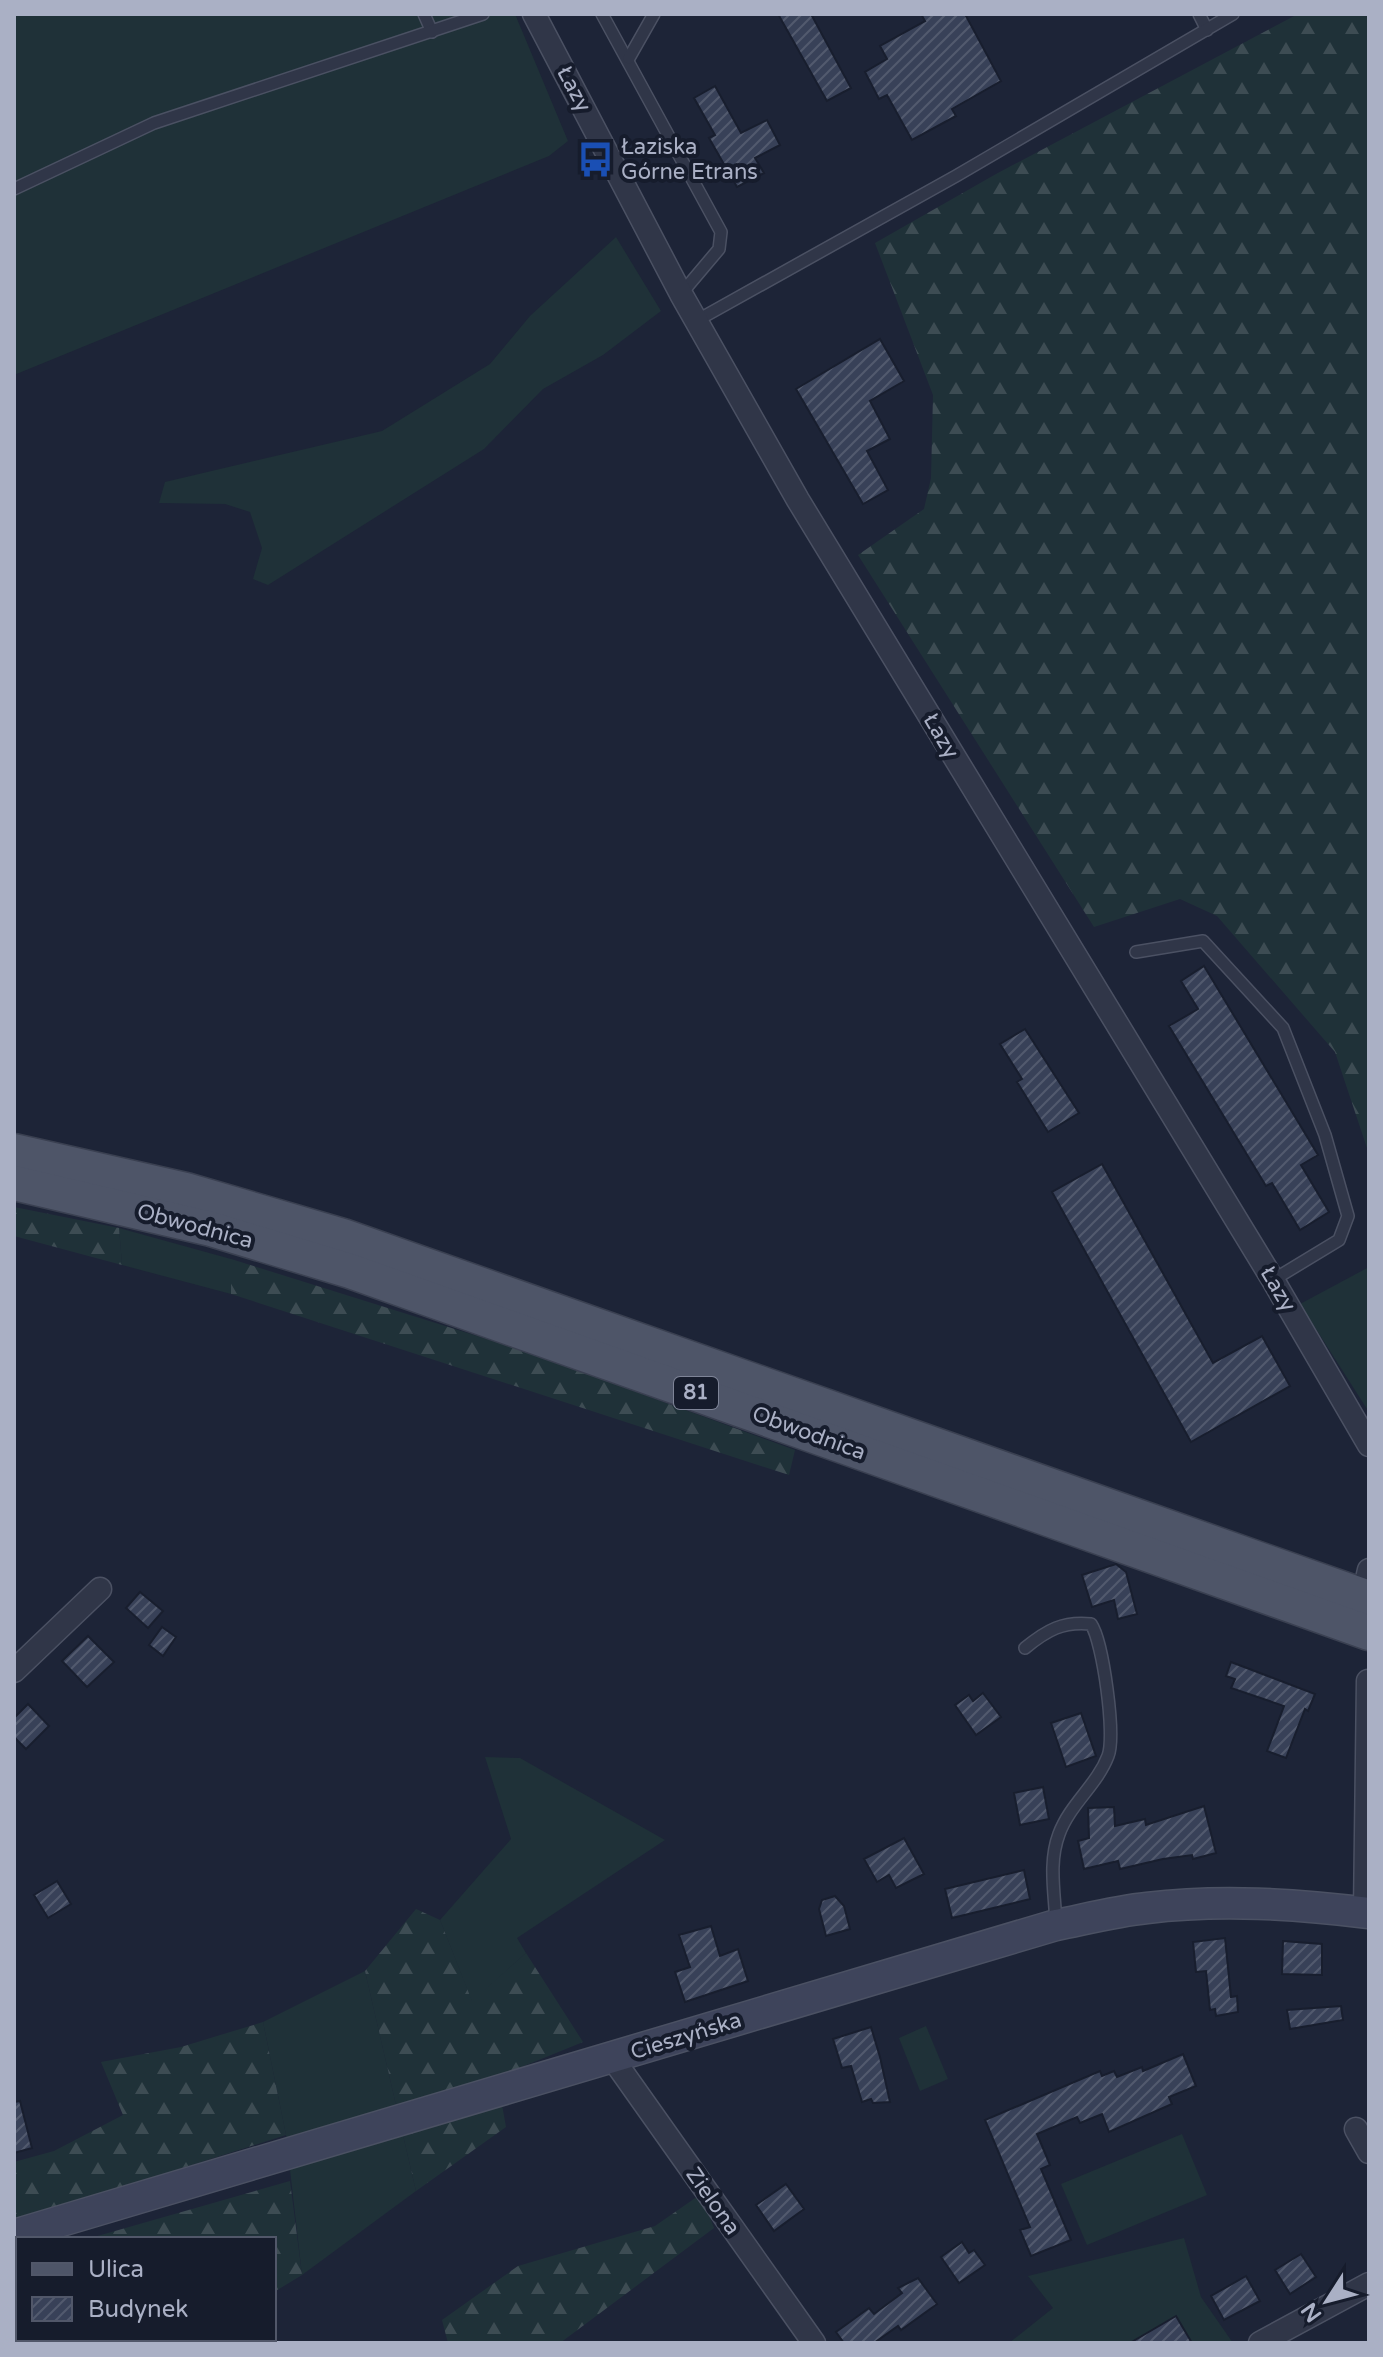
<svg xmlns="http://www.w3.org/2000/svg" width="1383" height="2357" font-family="'Varela Round',sans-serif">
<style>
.grass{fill:#1f3138}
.forest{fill:url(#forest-firs)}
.building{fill:url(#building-hatch);stroke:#181e2e;stroke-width:2}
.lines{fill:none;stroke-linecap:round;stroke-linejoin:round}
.lane-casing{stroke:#4b5163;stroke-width:14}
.street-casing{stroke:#4b5163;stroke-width:25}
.secondary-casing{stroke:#4b5163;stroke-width:33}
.primary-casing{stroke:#3a4051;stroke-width:37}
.lane{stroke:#303648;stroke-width:11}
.street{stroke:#303648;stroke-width:22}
.secondary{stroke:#3e445b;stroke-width:30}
.primary{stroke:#4e5568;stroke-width:34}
.labels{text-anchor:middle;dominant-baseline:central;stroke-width:8;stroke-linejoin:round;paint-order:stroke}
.shield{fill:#161c2c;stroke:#7e8497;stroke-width:2}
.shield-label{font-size:20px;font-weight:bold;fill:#aab0c5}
.street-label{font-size:22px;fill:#aab0c5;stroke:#161c2c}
.poi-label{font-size:22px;fill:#aab0c5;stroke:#161c2c;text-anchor:start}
</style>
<defs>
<pattern id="forest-firs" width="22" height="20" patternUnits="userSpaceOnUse" patternTransform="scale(2)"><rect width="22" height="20" fill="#1f3138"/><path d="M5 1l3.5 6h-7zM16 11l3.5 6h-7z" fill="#3d4c53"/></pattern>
<pattern id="building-hatch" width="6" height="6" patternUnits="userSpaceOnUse" patternTransform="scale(2)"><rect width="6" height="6" fill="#384158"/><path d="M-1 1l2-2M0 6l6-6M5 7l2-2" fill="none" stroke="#525a6e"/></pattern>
</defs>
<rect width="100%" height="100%" fill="#1d2437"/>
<g class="grass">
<path d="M14 14H515L568 141 549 156 14 375Z"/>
<path d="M616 237 661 311 603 355 543 389 484 449 268 585 253 579 262 548 250 512 225 504 159 503 165 482 382 431 490 364 530 316Z"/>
<path d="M119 1228 231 1259V1294L122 1265Z"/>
<path d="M1369 1267V1409H1367L1300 1304Z"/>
<path d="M485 1757 520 1758 665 1840 517 1938 526 1953 472 2002 440 1920 511 1839Z"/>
<path d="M365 1971 416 2191 302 2275 286 2135 263 2022Z"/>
<path d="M926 2026 948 2079 920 2091 899 2038Z"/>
<path d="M1182 2134 1207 2195 1087 2245 1061 2184Z"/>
<path d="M1184 2238 1201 2297 1233 2343H1009L1053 2308 1028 2276Z"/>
</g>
<g class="forest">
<path d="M1298 14H1369V1154L1335 1052 1217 916 1180 899 1094 927 858 555 924 509 931 478 933 395 875 243 996 174Z"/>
<path d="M14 1207 119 1228 122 1265 14 1236Z"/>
<path d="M231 1259 516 1348 795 1450 789 1475 231 1294Z"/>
<path d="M416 1909 440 1920 472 2001 526 1953 583 2042 497 2077 506 2127 416 2191 365 1971Z"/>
<path d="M263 2022 286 2135 14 2222V2162L54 2151 123 2115 101 2062 181 2047Z"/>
<path d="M290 2181 302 2275 274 2292V2239H87Z"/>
<path d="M701 2194 714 2228 560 2343H448L442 2320 518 2266 655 2226Z"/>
</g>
<g class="building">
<path d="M778 14H811L851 88 827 101Z"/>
<path d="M921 14H965L1001 81 952 109 956 116 912 140 887 95 879 99 865 72 887 59 880 46 925 21Z"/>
<path d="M715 86 741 133 767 120 780 145 755 158 764 173 737 187 709 138 715 135 694 98Z"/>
<path d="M880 339 904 381 870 401 890 439 867 451 888 490 863 504 796 389Z"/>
<path d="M1204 966 1318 1155 1301 1165 1329 1212 1300 1230 1272 1183 1266 1186 1169 1026 1198 1009 1181 981Z"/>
<path d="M1025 1029 1079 1113 1048 1132 1017 1082 1022 1079 1000 1044Z"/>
<path d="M1102 1164 1213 1363 1262 1336 1290 1386 1191 1442 1052 1192Z"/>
<path d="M1116 1564 1126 1572 1137 1614 1118 1619 1114 1600 1092 1607 1082 1575Z"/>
<path d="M140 1592 163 1611 148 1628 126 1608Z"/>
<path d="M162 1627 176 1637 163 1656 149 1645Z"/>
<path d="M88 1636 114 1662 87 1687 62 1661Z"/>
<path d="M1231 1662 1315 1694 1308 1711 1305 1709 1286 1758 1267 1751 1284 1706 1231 1688 1235 1679 1226 1676Z"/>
<path d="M983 1693 1001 1717 976 1735 955 1705 969 1695 973 1701Z"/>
<path d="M28 1704 49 1726 26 1749 14 1737V1718Z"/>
<path d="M1081 1713 1096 1756 1066 1767 1051 1723Z"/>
<path d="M1043 1787 1049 1819 1020 1825 1014 1793Z"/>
<path d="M1204 1806 1216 1853 1193 1859 1192 1855 1163 1859 1120 1869 1118 1861 1084 1869 1078 1841 1089 1838 1088 1808 1114 1807 1115 1826 1145 1819 1146 1825Z"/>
<path d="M904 1838 924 1874 896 1888 889 1875 877 1882 864 1859Z"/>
<path d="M1024 1870 1030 1899 952 1918 945 1889Z"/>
<path d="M57 1881 71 1904 48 1918 34 1895Z"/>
<path d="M835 1896 844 1906 850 1929 826 1936 819 1909 822 1900Z"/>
<path d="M711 1926 720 1956 738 1949 748 1981 685 2002 675 1972 690 1967 679 1935Z"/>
<path d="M1225 1938 1231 1997 1237 1996 1238 2012 1216 2016 1215 2009 1210 2010 1206 1971 1196 1972 1193 1942Z"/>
<path d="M1283 1941 1322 1944V1975L1282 1974Z"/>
<path d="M1341 2006 1343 2020 1290 2029 1287 2010Z"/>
<path d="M871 2027 880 2057 890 2102 873 2103 871 2099 862 2102 851 2066 842 2068 833 2039Z"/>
<path d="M1183 2054 1196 2086 1169 2097 1172 2104 1109 2132 1102 2114 1080 2123 1077 2117 1037 2134 1050 2165 1041 2169 1071 2240 1031 2256 1020 2230 1030 2227 985 2120 1100 2071 1102 2076 1114 2071 1117 2077 1142 2067 1143 2071Z"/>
<path d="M20 2101 32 2148 14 2153V2102Z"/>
<path d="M786 2184 804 2209 774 2231 756 2205Z"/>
<path d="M962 2242 969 2253 974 2250 985 2265 959 2283 941 2257Z"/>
<path d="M1301 2254 1316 2277 1290 2294 1275 2270Z"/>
<path d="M1246 2276 1260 2301 1224 2320 1211 2296Z"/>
<path d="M918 2278 937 2304 901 2330 898 2326 874 2343H844L836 2332 869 2308 874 2314 902 2293 898 2288Z"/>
<path d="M1176 2316 1192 2343H1130Z"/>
</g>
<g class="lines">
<defs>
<g id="lane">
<path d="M424 14 432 32"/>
<path d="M602 14 721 232 719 249 681 294"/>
<path d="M1199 14 1207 30"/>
<path d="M629 58 654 14"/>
<path d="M14 189 154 123 483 14"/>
<path d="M696 321 956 176 1233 14"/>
<path d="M1136 952 1203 941 1283 1028 1325 1135 1348 1216 1339 1240 1273 1280"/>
<path d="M1025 1648C1047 1630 1063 1621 1091 1624 1103 1642 1116 1736 1108 1756 1097 1785 1070 1804 1059 1834 1048 1863 1055 1894 1056 1925"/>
</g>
<g id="street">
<path d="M534 14 681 294 798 500 1273 1280 1369 1445"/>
<path d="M1363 1596 1369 1570"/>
<path d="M14 1671 100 1589"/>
<path d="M1365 1913 1368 1681"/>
<path d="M613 2059 814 2343"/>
<path d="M1356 2129 1369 2152"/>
<path d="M1260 2343 1369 2284"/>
</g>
<path id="secondary" d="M14 2235 1056 1925C1086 1919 1117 1911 1147 1908 1221 1899 1295 1904 1369 1913"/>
<g id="primary">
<path d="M14 1151 186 1190 343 1236 1369 1598"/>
<path d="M14 1183 211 1229 350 1271 1369 1633"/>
</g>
</defs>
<use href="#lane" class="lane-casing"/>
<use href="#street" class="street-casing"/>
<use href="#secondary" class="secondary-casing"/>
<use href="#primary" class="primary-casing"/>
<use href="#lane" class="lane"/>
<use href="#street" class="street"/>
<use href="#secondary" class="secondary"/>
<use href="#primary" class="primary"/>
</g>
<defs>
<symbol id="bus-bare" viewBox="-9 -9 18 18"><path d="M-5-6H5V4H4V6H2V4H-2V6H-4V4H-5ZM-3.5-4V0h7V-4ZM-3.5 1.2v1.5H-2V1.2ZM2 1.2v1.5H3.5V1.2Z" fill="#1a4fb4" stroke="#161c2c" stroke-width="2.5" paint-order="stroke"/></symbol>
</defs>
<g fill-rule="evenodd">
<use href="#bus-bare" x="570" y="134" width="51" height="51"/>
</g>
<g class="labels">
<rect class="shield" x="674" y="1377" width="44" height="32" rx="6"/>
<g class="shield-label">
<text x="696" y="1393">81</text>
</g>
<g class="street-label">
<text transform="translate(574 89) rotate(62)">Łazy</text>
<text transform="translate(941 736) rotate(59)">Łazy</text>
<text transform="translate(195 1226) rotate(15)">Obwodnica</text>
<text transform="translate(1278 1289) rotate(59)">Łazy</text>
<text transform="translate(809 1433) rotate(20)">Obwodnica</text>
<text transform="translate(686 2036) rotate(-17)">Cieszyńska</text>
<text transform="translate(713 2201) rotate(55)">Zielona</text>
</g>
<g class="poi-label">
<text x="621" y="147">Łaziska<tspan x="621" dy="25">Górne Etrans</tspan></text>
</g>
</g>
<rect width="1383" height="2357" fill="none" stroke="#aab0c5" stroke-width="32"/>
<rect x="16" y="2237" width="260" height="104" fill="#161c2c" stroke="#515769" stroke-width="2"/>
<rect x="32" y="2263" width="40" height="12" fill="#4e5568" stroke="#515769" stroke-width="2"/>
<text x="88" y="2277" font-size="24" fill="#aab0c5">Ulica</text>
<rect x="32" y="2297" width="40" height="24" fill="url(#building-hatch)" stroke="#515769" stroke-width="2"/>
<text x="88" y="2317" font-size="24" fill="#aab0c5">Budynek</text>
<g transform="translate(1327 2301) rotate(234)" stroke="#161c2c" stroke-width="6" paint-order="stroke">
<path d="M0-6L14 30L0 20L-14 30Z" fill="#aab0c5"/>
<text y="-12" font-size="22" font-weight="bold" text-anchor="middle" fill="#aab0c5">N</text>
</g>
</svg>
